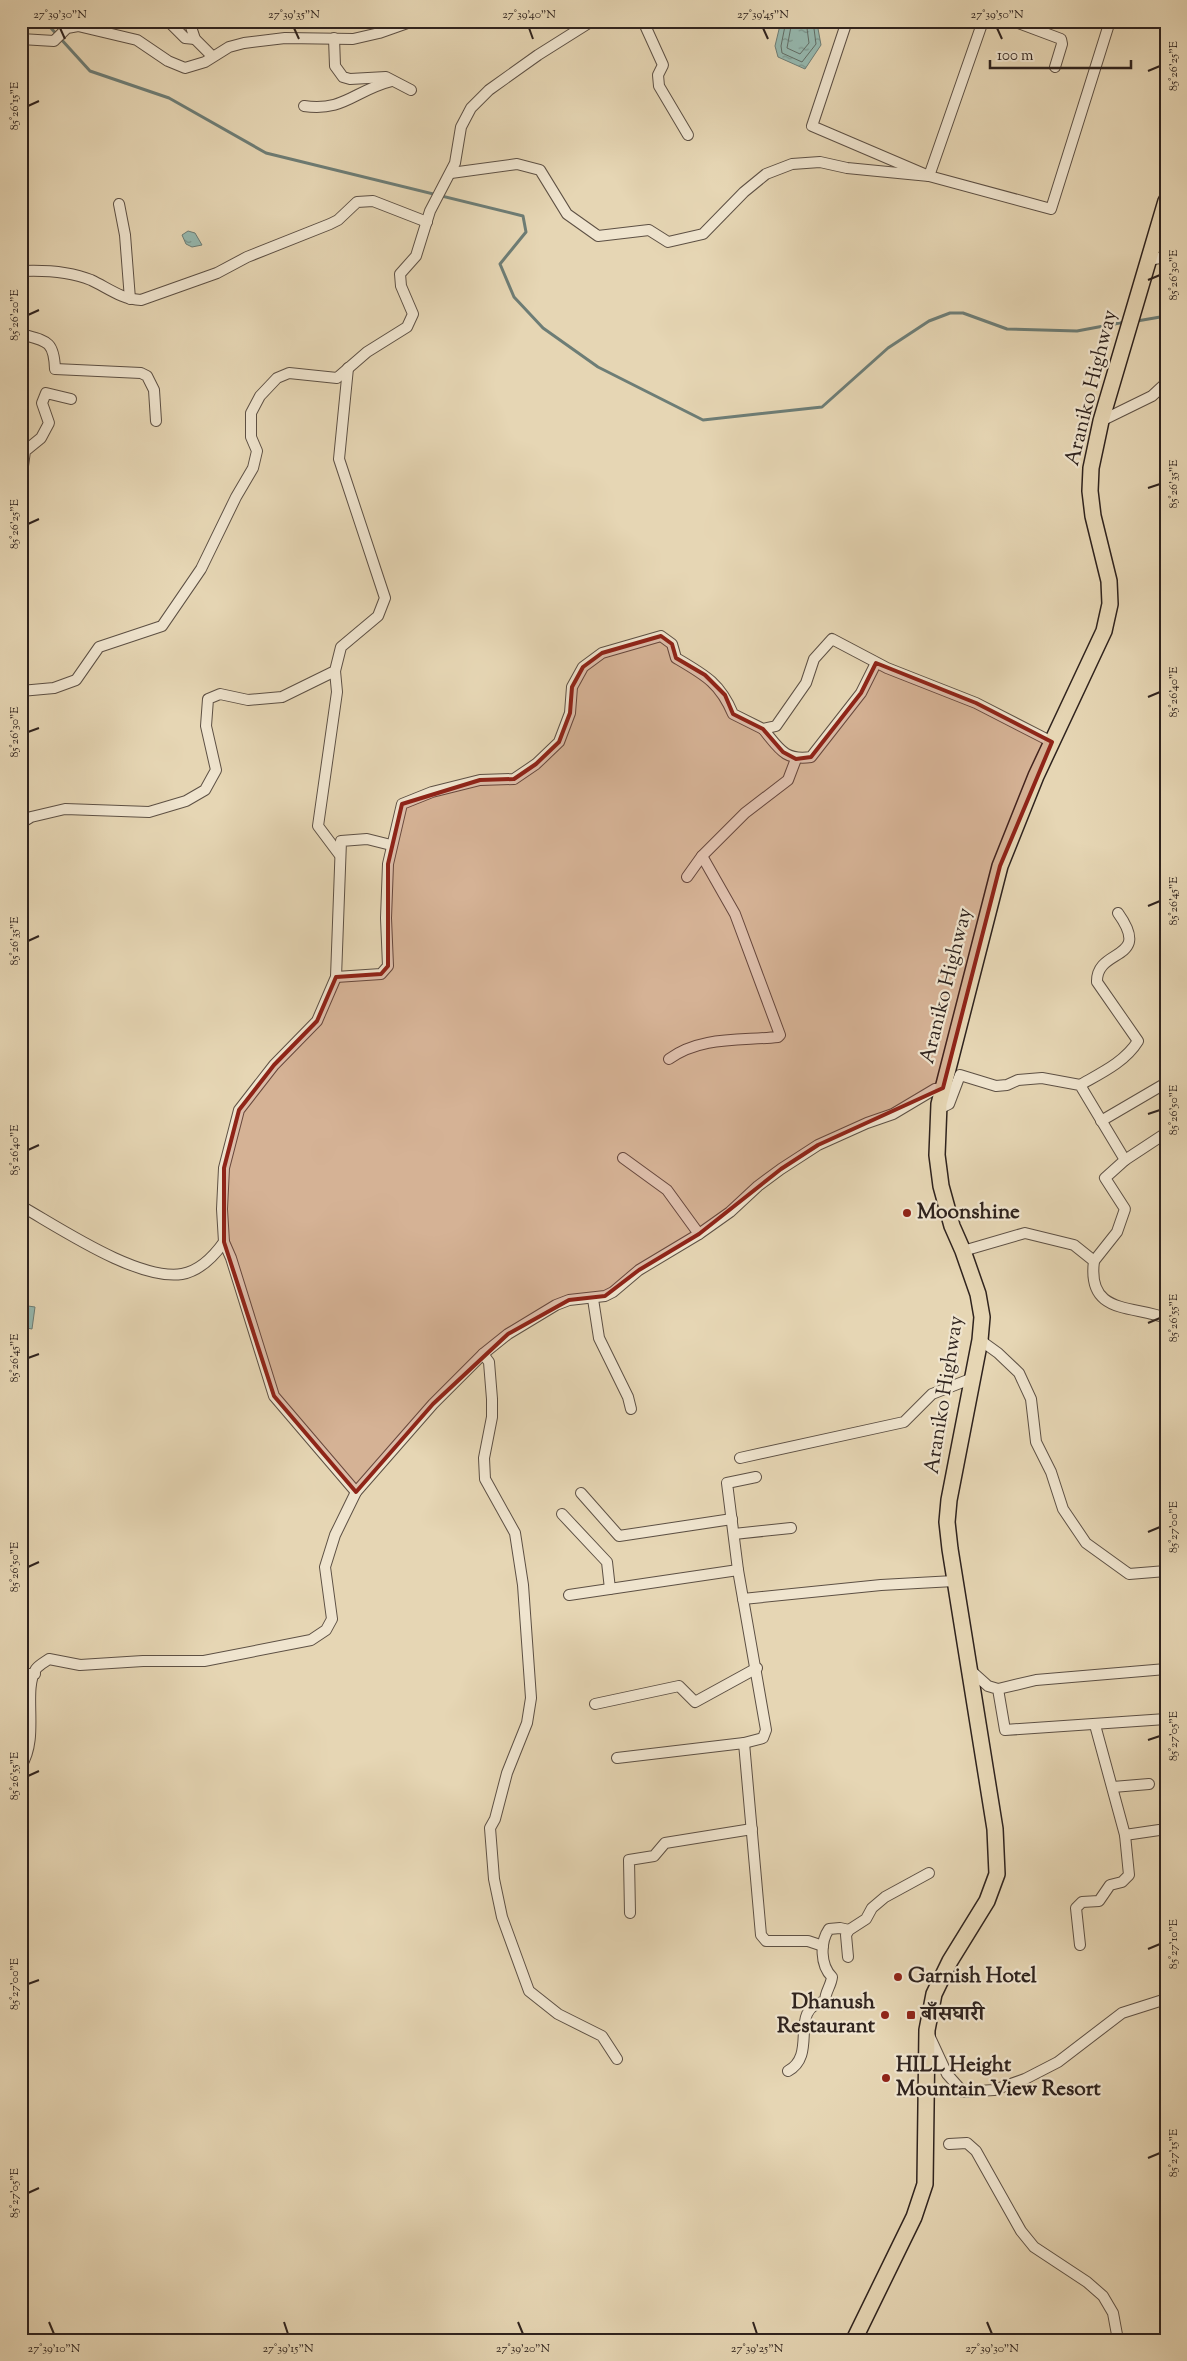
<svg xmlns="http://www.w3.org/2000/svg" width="1187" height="2361" font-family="'Sorts Mill Goudy','Noto Serif Devanagari',serif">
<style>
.water{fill:url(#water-ripples);stroke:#6d7d76}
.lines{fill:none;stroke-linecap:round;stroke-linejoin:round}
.shore{stroke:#626e67;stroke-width:1}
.stream{stroke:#6d7d76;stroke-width:3}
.minor-casing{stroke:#5d5044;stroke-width:12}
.highway-casing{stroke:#2f231e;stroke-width:18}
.minor{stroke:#efe4ce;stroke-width:10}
.highway{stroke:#e6d6b4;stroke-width:15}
.marked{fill:#8f2418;fill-opacity:0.2;stroke:#8f2418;stroke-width:4;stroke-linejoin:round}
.ticks{fill:none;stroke:#2f231e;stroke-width:2}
.poi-dot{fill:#8f2418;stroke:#efe4ce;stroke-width:2}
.labels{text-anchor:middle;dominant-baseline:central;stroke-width:4.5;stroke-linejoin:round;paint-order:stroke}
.street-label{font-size:21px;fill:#2f231e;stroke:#efe4ce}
.poi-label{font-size:21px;font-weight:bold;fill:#2f231e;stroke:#efe4ce;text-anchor:start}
.neatline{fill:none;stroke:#2f231e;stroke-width:2}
.ticks-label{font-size:12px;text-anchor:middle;fill:#2f231e}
</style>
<defs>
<pattern id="water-ripples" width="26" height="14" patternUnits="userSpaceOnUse" patternTransform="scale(1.25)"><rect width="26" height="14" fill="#96b9b0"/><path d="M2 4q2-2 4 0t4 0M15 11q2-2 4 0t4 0" fill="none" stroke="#7b968f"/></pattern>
</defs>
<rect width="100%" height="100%" fill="#e6d6b4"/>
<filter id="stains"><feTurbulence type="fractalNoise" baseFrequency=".004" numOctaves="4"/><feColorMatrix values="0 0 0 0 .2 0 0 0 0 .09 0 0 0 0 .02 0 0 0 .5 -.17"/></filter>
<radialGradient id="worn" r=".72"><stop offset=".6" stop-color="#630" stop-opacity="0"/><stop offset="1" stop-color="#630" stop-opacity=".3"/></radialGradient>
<g class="water">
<path d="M781 21 817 23 821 45 805 69 778 57 775 46Z"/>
<path d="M188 231 195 233 202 245 192 247 186 244 182 235Z"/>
<path d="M21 1305 35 1307 32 1329 21 1327Z"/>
</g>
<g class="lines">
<g class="shore">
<path d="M786 21 781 46 782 53 802 62 816 44 813 21"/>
<path d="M792 21 787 48 800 54 809 43 806 21"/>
</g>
<g class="stream">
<path d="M26 21 50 27 90 71 169 98 266 153 523 216 526 232 500 264 514 297 543 328 598 367 703 420 822 407 888 348 929 321 950 313H963L1007 329 1077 331 1125 322"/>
<path d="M1137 321 1166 316"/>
</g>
<defs>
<g id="minor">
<path d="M168 21 185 38 195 39"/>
<path d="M189 21 195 39 212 56"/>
<path d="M643 21 663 65 658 75 659 86 688 135"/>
<path d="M847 21 812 126 929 176 1051 209 1110 21"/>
<path d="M1013 21 1061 39 1062 44 1055 67"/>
<path d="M334 38 335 66 343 77 350 79 386 77 411 90"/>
<path d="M21 39 54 41 67 28 78 26 137 40 168 61 185 68 205 62 229 47 244 43 285 38 353 39 379 33 413 21"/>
<path d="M304 106C344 112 355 90 392 81"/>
<path d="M451 173 517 164 540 170 567 214 598 236 649 230 668 242 703 234 744 192 766 174 792 164 820 162 847 168 929 176 983 21"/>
<path d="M119 204 125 235 130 299"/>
<path d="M1148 260 1160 258 1166 253"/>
<path d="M21 271C44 270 69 271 91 280 108 288 121 299 141 300L217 273 247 257 330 224 338 220 357 202 373 201 427 222"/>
<path d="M21 334C46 341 54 340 55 369L141 373 147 376 154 390 156 421"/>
<path d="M1101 421 1152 396 1166 383"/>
<path d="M21 481 25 451 41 438 49 423 42 403 46 393 71 399"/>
<path d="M21 502 23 528 21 533"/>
<path d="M335 671 337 692 318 826 339 854"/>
<path d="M21 691 54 688 76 680 99 647 162 626 201 569 236 497 253 468 257 451 251 437V413L260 396 277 378 289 373 337 378 367 352 407 327 413 314 401 286 400 274 416 256 430 211 455 163 461 127 471 108 489 90 538 55 592 21"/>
<path d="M763 729C779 748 784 761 811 757L861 693 876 663"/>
<path d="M21 823 31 817 65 809 149 812 186 801 205 790 216 770 206 726 208 699 220 694 248 700 282 697 335 671 341 647 378 616 385 598 339 459 348 368"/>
<path d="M687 877 702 856 745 813 788 780 796 759"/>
<path d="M336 977 381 974 388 966 386 918 388 864 402 804 432 792 480 780 514 779 536 764 559 742 570 713 572 687 583 667 602 653 661 636 672 644 676 658C705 675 720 683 733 714L763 729 776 726 806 683 814 659 832 639 887 668 976 703 1052 742"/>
<path d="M669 1059C701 1036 740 1041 778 1037L780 1035 735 914 702 856"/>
<path d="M1080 1085C1101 1073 1125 1062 1138 1041L1097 982C1096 947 1153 962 1118 913"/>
<path d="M939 1104 945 1106 949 1104 960 1075 996 1086 1007 1085 1018 1080 1042 1078 1080 1085 1125 1160"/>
<path d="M1101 1121 1166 1083"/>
<path d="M623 1158 667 1190 699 1234"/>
<path d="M21 1206C60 1228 138 1281 182 1274 199 1271 214 1256 224 1242"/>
<path d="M963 1251 1025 1233 1074 1245 1094 1261C1087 1314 1130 1305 1166 1318"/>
<path d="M1094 1261 1117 1232 1125 1209 1105 1178 1125 1160 1166 1133"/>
<path d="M593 1299 599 1338 628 1397 631 1409"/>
<path d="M980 1340 998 1353 1019 1373 1031 1399 1036 1442 1051 1472 1063 1509 1086 1543 1129 1574 1166 1571"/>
<path d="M483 1354 489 1362 492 1399V1417L484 1458 485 1479 515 1533 523 1585 531 1698 527 1723 507 1773 495 1819 490 1828 494 1879 502 1917 529 1991 558 2014 602 2036 617 2059"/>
<path d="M740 1458 904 1422 932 1394 973 1378"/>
<path d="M356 1492 274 1396 231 1258 224 1242 222 1209 224 1168 239 1110 274 1065 317 1021 336 977 341 841 367 839 391 845"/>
<path d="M581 1493 619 1536 732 1519"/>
<path d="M562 1514 607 1562 610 1589"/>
<path d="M734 1534 791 1528"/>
<path d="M569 1595 738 1570"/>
<path d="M743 1599 881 1585 954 1581"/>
<path d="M969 1669 988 1686 998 1689 1005 1730 1166 1719"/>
<path d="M21 1674H35"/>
<path d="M998 1689 1036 1680 1166 1669"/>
<path d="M595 1704 679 1686 695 1702 757 1668"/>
<path d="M744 1743 763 1738 766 1730 738 1570 727 1483 756 1477"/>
<path d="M617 1758 744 1743 761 1935 766 1941H808L823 1946"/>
<path d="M21 1766C40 1737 22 1691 36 1669 39 1665 45 1662 49 1659L80 1665 143 1661H204L311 1640 326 1630 332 1619 325 1567 335 1535 356 1492 433 1404 483 1354 508 1334 556 1305 569 1300 605 1296 613 1292 639 1270 699 1234 730 1212 758 1186 781 1169 818 1145 867 1123 893 1114 935 1089 943 1088"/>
<path d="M1113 1787 1149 1784"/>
<path d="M1125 1835 1166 1829"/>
<path d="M630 1913 629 1860 654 1856 665 1843 752 1829"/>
<path d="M1080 1945 1076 1908 1082 1902 1099 1901 1110 1885 1122 1882 1129 1875 1125 1835 1095 1725"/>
<path d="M848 1957 846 1935 849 1930 866 1919 872 1908 885 1897 929 1873"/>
<path d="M929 2035 947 2074 963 2092 994 2090 1025 2079 1058 2062 1122 2013 1166 1999"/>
<path d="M788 2071C819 2054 787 2009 825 2001 825 1992 831 1986 832 1977 820 1965 820 1942 829 1929L840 1928 849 1930"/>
<path d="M949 2144 967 2143 976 2151 1021 2231 1034 2247 1087 2282 1103 2296 1113 2313 1118 2340"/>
</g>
<path id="highway" d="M854 2340 914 2217 925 2184 927 2030 934 1994 950 1961 987 1901 997 1874 995 1829 950 1549 947 1522 949 1500 980 1340 982 1317 978 1294 963 1251 952 1226 941 1186 937 1155 939 1104 1000 866 1036 776 1104 631 1110 604 1109 581 1093 516 1090 491 1091 468 1101 421 1166 201"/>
</defs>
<use href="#minor" class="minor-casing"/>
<use href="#highway" class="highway-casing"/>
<use href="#minor" class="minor"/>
<use href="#highway" class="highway"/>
</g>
<path class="marked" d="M661 636 672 644 676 658 705 675 725 695 733 714 763 729 783 752 796 759 811 757 861 693 876 663 976 703 1052 742 1000 866 943 1088 818 1145 781 1169 699 1234 639 1270 605 1296 569 1300 508 1334 433 1404 356 1492 274 1396 224 1242V1168L239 1110 274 1065 317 1021 336 977 381 974 388 966V864L402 804 480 780 514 779 536 764 559 742 570 713 572 687 583 667 602 653Z"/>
<path class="ticks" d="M60 28 65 39M294 28 299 39M529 28 533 39M763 28 768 39M997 28 1002 39M1148 71 1160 66M28 106 39 101M1148 280 1160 275M28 315 39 310M1148 488 1160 484M28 524 39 519M1148 697 1160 692M28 732 39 728M1148 906 1160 901M28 941 39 936M1148 1114 1160 1110M28 1150 39 1145M1148 1323 1160 1318M28 1358 39 1354M1148 1532 1160 1527M28 1567 39 1562M1148 1740 1160 1736M28 1776 39 1771M1148 1949 1160 1944M28 1984 39 1980M1148 2158 1160 2153M28 2193 39 2188M49 2322 54 2334M284 2322 288 2334M518 2322 523 2334M753 2322 757 2334M987 2322 992 2334"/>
<g class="poi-dot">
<circle cx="907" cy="1213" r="5"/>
<circle cx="898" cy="1977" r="5"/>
<circle cx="885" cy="2015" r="5"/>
<rect x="906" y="2010" width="10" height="10" rx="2.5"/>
<circle cx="886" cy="2078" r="5"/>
</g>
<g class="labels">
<g class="street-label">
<text transform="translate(1092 388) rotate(-76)">Araniko Highway</text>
<text transform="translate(947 986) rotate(-76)">Araniko Highway</text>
<text transform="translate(945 1395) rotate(-81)">Araniko Highway</text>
</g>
<g class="poi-label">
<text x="917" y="1213">Moonshine</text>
<text x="908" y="1977">Garnish Hotel</text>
<text x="875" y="2003" text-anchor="end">Dhanush<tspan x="875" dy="24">Restaurant</tspan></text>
<text x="921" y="2015">बाँसघारी</text>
<text x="896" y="2066">HILL Height<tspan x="896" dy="24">Mountain View Resort</tspan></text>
</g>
</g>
<rect width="1187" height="2361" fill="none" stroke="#e6d6b4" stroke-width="55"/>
<path d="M990 60v8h141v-8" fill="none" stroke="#2f231e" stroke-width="2.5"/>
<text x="997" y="60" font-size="15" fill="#2f231e" stroke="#efe4ce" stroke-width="4" paint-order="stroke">100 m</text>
<rect x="28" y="28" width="1132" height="2306" class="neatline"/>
<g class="ticks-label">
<text x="60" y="18">27°39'30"N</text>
<text x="294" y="18">27°39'35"N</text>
<text x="529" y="18">27°39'40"N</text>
<text x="763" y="18">27°39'45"N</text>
<text x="997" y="18">27°39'50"N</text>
<text transform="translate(1173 66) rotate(-90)" y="4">85°26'25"E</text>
<text transform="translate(14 106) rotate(-90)" y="4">85°26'15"E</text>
<text transform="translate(1173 275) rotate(-90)" y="4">85°26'30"E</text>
<text transform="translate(14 315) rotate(-90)" y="4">85°26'20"E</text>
<text transform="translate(1173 484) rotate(-90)" y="4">85°26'35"E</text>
<text transform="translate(14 524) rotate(-90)" y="4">85°26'25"E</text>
<text transform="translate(1173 692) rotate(-90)" y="4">85°26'40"E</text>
<text transform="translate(14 732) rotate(-90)" y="4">85°26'30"E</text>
<text transform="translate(1173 901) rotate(-90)" y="4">85°26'45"E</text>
<text transform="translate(14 941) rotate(-90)" y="4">85°26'35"E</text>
<text transform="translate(1173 1110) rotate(-90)" y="4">85°26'50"E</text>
<text transform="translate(14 1150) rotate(-90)" y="4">85°26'40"E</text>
<text transform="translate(1173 1318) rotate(-90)" y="4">85°26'55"E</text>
<text transform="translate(14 1358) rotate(-90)" y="4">85°26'45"E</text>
<text transform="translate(1173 1527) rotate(-90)" y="4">85°27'00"E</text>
<text transform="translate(14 1567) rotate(-90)" y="4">85°26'50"E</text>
<text transform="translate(1173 1736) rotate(-90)" y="4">85°27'05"E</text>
<text transform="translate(14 1776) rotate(-90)" y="4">85°26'55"E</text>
<text transform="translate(1173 1944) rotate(-90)" y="4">85°27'10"E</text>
<text transform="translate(14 1984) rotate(-90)" y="4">85°27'00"E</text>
<text transform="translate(1173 2153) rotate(-90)" y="4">85°27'15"E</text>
<text transform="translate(14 2193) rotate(-90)" y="4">85°27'05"E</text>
<text x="54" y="2352">27°39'10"N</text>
<text x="288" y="2352">27°39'15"N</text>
<text x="523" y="2352">27°39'20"N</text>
<text x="757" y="2352">27°39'25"N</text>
<text x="992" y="2352">27°39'30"N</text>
</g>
<rect width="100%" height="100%" filter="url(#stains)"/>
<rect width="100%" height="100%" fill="url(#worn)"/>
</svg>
